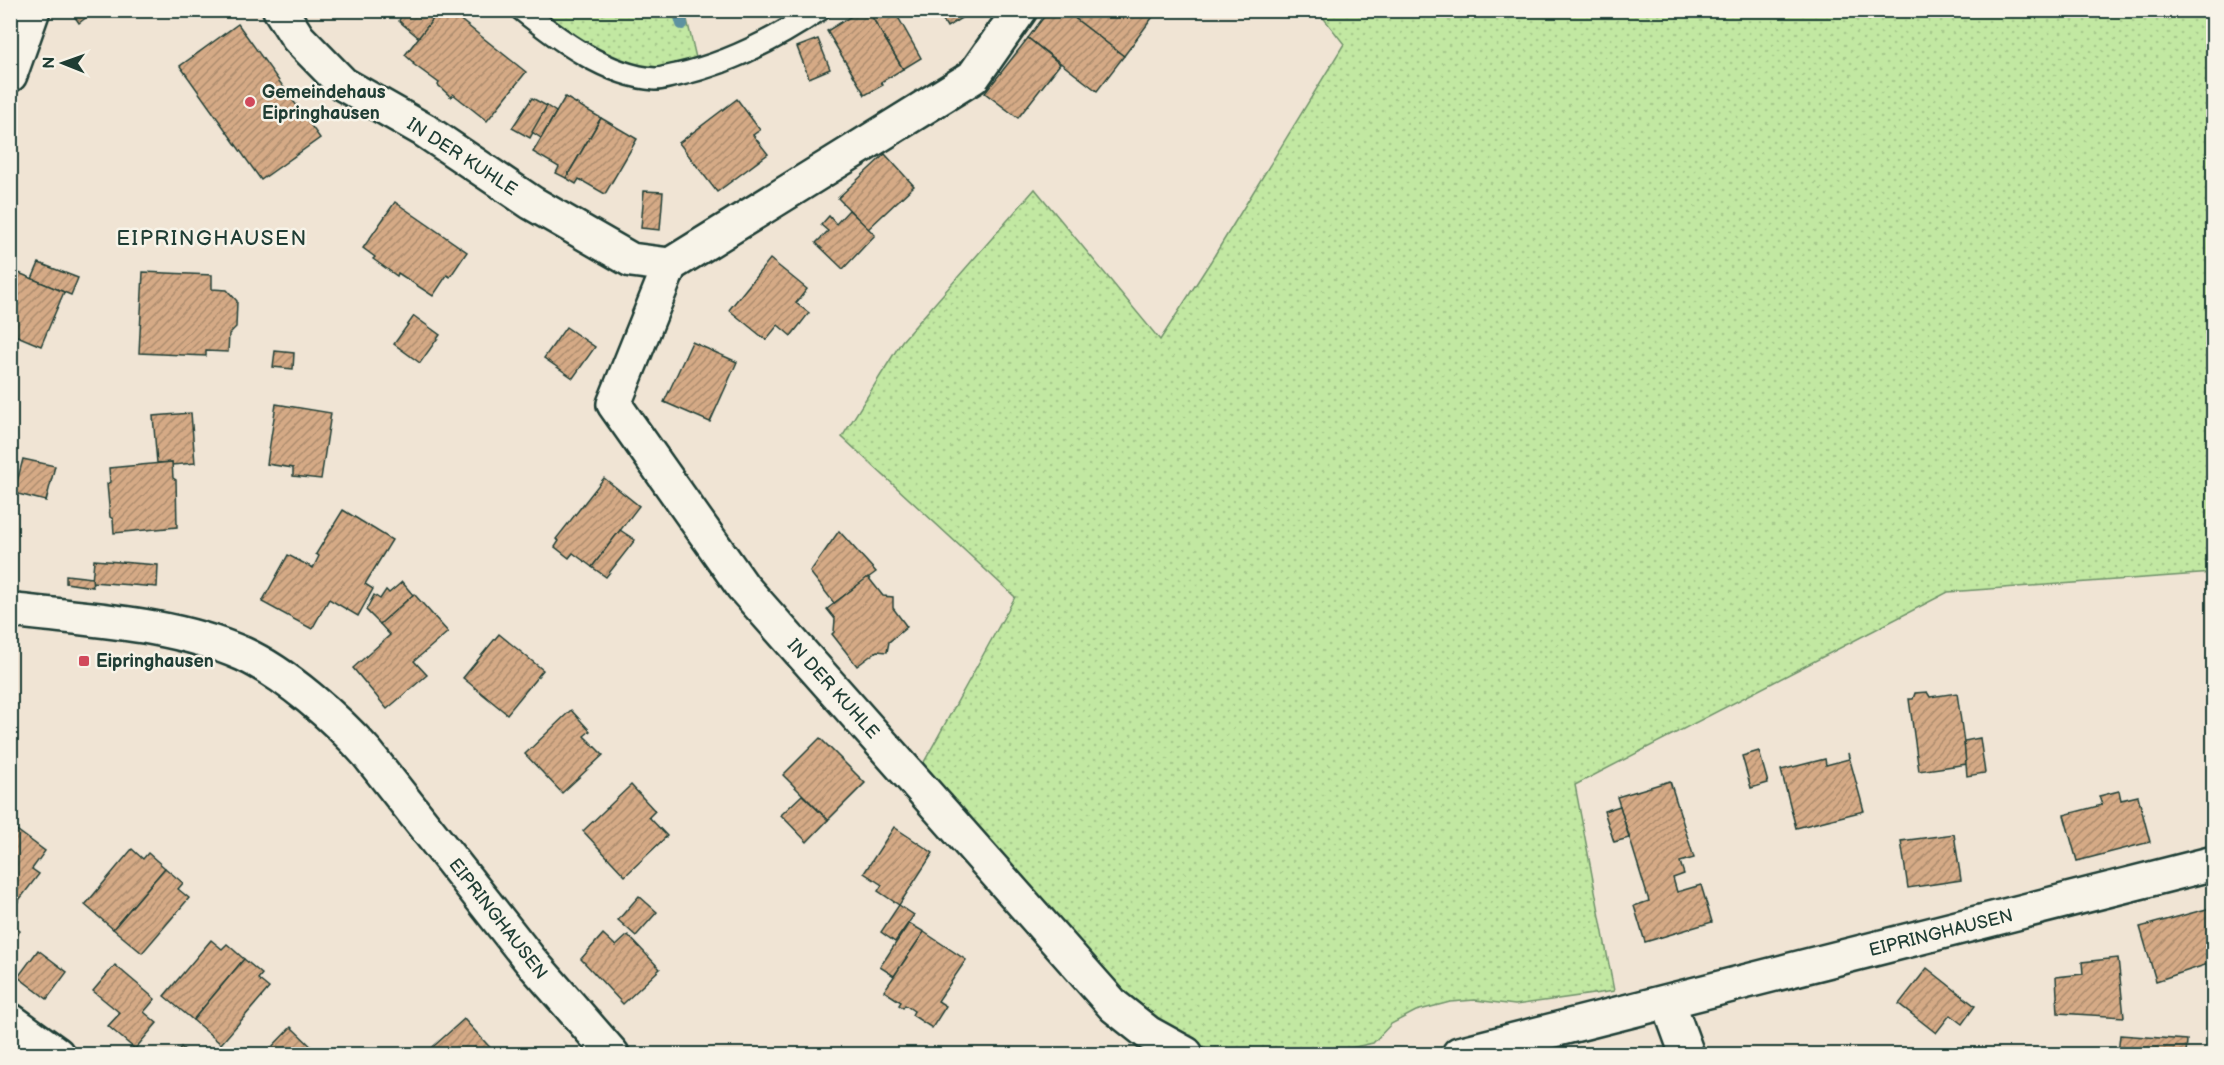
<svg xmlns="http://www.w3.org/2000/svg" width="2224" height="1065" font-family="'Balsamiq Sans',sans-serif">
<style>
.grass{fill:url(#grass-dots);stroke:#70926b;stroke-width:1.5}
.lines{fill:none;stroke-linecap:round;stroke-linejoin:round}
.stream{stroke:#5d92a0;stroke-width:12}
.building{fill:url(#building-hatch);stroke:#1f3d34;stroke-width:1.5}
.service-casing{stroke:#1f3d34;stroke-width:26}
.minor-casing{stroke:#1f3d34;stroke-width:38}
.secondary-casing{stroke:#1f3d34;stroke-width:38}
.service{stroke:#f7f3e8;stroke-width:21}
.minor{stroke:#f7f3e8;stroke-width:33}
.secondary{stroke:#f7f3e8;stroke-width:33}
.poi-dot{fill:#d1495b;stroke:#f7f3e8;stroke-width:2}
.labels{text-anchor:middle;dominant-baseline:central;stroke-width:5;stroke-linejoin:round;paint-order:stroke}
.poi-label{font-size:18px;font-weight:bold;fill:#1f3d34;stroke:#f7f3e8;text-anchor:start}
.street-label{font-size:18px;fill:#1f3d34;stroke:#f7f3e8}
.quarter-label{font-size:21px;letter-spacing:1.5px;fill:#1f3d34;stroke:#f7f3e8}
</style>
<defs>
<pattern id="grass-dots" width="8" height="8" patternUnits="userSpaceOnUse" patternTransform="scale(1.5)"><rect width="8" height="8" fill="#c2e8a2"/><path d="M2 2h.1M6 6h.1" fill="none" stroke="#a6c88c" stroke-width="1.8" stroke-linecap="round"/></pattern>
<pattern id="building-hatch" width="6" height="6" patternUnits="userSpaceOnUse" patternTransform="scale(1.5)"><rect width="6" height="6" fill="#d5aa86"/><path d="M-1 1l2-2M0 6l6-6M5 7l2-2" fill="none" stroke="#ac8c6e"/></pattern>
</defs>
<rect width="100%" height="100%" fill="#f0e4d4"/>
<filter id="ink" filterUnits="userSpaceOnUse"><feTurbulence type="fractalNoise" baseFrequency=".0167" numOctaves="2"/><feDisplacementMap in="SourceGraphic" scale="12" xChannelSelector="R" yChannelSelector="G"/><feConvolveMatrix kernelMatrix="1 2 1 2 8 2 1 2 1" color-interpolation-filters="sRGB"/></filter>
<g filter="url(#ink)">
<g class="grass">
<path d="M537 11H685L696 58C682 62 665 69 651 69 609 67 568 36 537 11Z"/>
<path d="M1318 11H2213V573L1948 592 1575 785 1614 991 1515 1005 1475 1000 1450 1002 1416 1011 1391 1024 1373 1043 1324 1054H1216L1196 1042 1155 1021 1127 998 918 773 1015 597 842 437 902 341 1035 189 1160 340 1211 261 1344 44Z"/>
</g>
<g class="lines">
<path class="stream" d="M678 10 682 24"/>
</g>
<g class="building">
<path d="M70 10H96L79 23Z"/>
<path d="M403 10H440L419 38 399 21Z"/>
<path d="M440 10H448L526 72 487 121 453 94 451 97 438 85 439 83 413 64 414 63 405 55Z"/>
<path d="M861 10H868L903 69 881 82 883 85 865 95 827 31Z"/>
<path d="M868 10H894L921 58 903 69Z"/>
<path d="M937 10H974L947 27Z"/>
<path d="M1049 10H1065L1124 56 1097 91 1028 38Z"/>
<path d="M1065 10H1083L1076 19Z"/>
<path d="M1083 10H1158L1124 56 1076 19Z"/>
<path d="M238 24 320 138 261 180 180 66Z"/>
<path d="M1028 38 1060 64 1018 118 985 93Z"/>
<path d="M818 39 830 69 809 78 797 47Z"/>
<path d="M565 97 601 118 566 178 556 173 559 167 533 152Z"/>
<path d="M532 98 547 106 530 138 512 128Z"/>
<path d="M737 99 760 130 753 135 768 154 717 192 679 143Z"/>
<path d="M547 106 556 112 541 138 532 132Z"/>
<path d="M601 118 637 139 605 194 579 179 576 184 566 178Z"/>
<path d="M885 154 914 186 868 229 838 198Z"/>
<path d="M644 191 663 192 660 230 641 228Z"/>
<path d="M395 202 467 252 450 277 447 275 433 296 398 273 397 276 373 259 375 257 363 248Z"/>
<path d="M849 210 875 235 843 269 816 243 828 231 821 225 829 216 836 224Z"/>
<path d="M770 259 807 289 796 303 809 313 791 336 778 325 766 340 729 310Z"/>
<path d="M39 263 78 278 71 295 32 279Z"/>
<path d="M14 271 64 292 41 346 10 333V279Z"/>
<path d="M143 272 212 275V289L227 290 237 301 236 327 229 334 228 352 206 351V356L139 353Z"/>
<path d="M414 316 440 335 420 363 394 344Z"/>
<path d="M566 327 595 347 573 378 544 358Z"/>
<path d="M692 342 737 362 710 422 664 402Z"/>
<path d="M275 351 294 353 293 369 273 367Z"/>
<path d="M276 404 331 413 321 479 293 476V468L267 464Z"/>
<path d="M191 413 195 463 172 465V462L157 463 153 416Z"/>
<path d="M23 459 55 466 46 501 14 493Z"/>
<path d="M172 462 173 478 176 480 177 527 114 533 113 519 110 517 107 484 110 482 109 468Z"/>
<path d="M604 478 639 506 592 567 573 553 569 558 555 547 559 541 556 539Z"/>
<path d="M343 510 392 540 365 584 373 589 358 616 329 599 312 629 262 602 288 555 313 568 319 556 316 554Z"/>
<path d="M620 530 635 540 606 577 592 567Z"/>
<path d="M839 531 876 572 834 603 810 572Z"/>
<path d="M94 560 158 565 157 587 92 582Z"/>
<path d="M66 575 92 578 93 587 66 583Z"/>
<path d="M868 577 883 596 893 597V608L907 627 889 642 887 652 877 651 857 666 832 634 834 632 835 619 827 609Z"/>
<path d="M402 582 413 595 380 624 366 610 374 595 380 599 386 590 389 593Z"/>
<path d="M414 594 448 632 414 661 427 675 387 709 353 668 390 635 380 624Z"/>
<path d="M499 634 543 670 507 714 463 678Z"/>
<path d="M1927 692 1930 697 1957 693 1967 764 1919 771 1909 699H1913L1915 693Z"/>
<path d="M571 710 590 731 584 736 603 755 562 793 525 754Z"/>
<path d="M820 738 865 783 828 820 783 775Z"/>
<path d="M1980 738 1985 773 1967 776 1964 741Z"/>
<path d="M1759 751 1768 783 1751 788 1742 756Z"/>
<path d="M1848 753 1864 811 1796 828 1781 770 1825 759 1826 765 1849 759Z"/>
<path d="M1670 781 1694 858 1680 862 1684 874 1673 878 1677 892 1701 885 1712 922 1645 942 1634 906 1649 901 1617 797Z"/>
<path d="M631 785 655 811 649 817 667 836 625 876 583 831Z"/>
<path d="M2119 791 2121 800 2138 796 2150 842 2077 861 2064 815 2102 805 2099 796Z"/>
<path d="M802 795 828 820 807 842 781 815Z"/>
<path d="M1620 806 1629 838 1614 842 1604 811Z"/>
<path d="M10 825 45 851 32 869 39 874 10 912Z"/>
<path d="M894 827 933 853 899 905 878 891 882 885 864 873Z"/>
<path d="M1954 834 1961 880 1908 888 1901 841Z"/>
<path d="M132 849 143 859 148 853 165 868 113 929 85 905Z"/>
<path d="M165 868 183 883 178 889 189 898 142 953 113 929Z"/>
<path d="M639 896 657 912 636 936 618 920Z"/>
<path d="M899 905 914 915 895 942 881 932Z"/>
<path d="M2214 907V981L2208 964 2156 981 2140 927Z"/>
<path d="M10 923 20 931 10 942Z"/>
<path d="M909 923 924 932 894 976 880 967Z"/>
<path d="M924 932 966 960 938 1001 946 1006 932 1028 912 1015 914 1011 905 1005 903 1008 899 1005 901 1002 884 991Z"/>
<path d="M603 934 616 946 628 935 660 969 623 1004 581 959Z"/>
<path d="M211 940 222 949 227 944 244 959 193 1020 164 996Z"/>
<path d="M38 950 67 972 47 999 18 977Z"/>
<path d="M2118 958 2124 1017 2058 1013 2056 977 2083 974 2082 962Z"/>
<path d="M244 959 262 974 258 979 269 988 221 1044 193 1020Z"/>
<path d="M115 965 155 999 144 1012 157 1023 135 1049 108 1026 120 1013 93 991Z"/>
<path d="M1927 968 1975 1006 1962 1024 1950 1015 1936 1033 1899 1004Z"/>
<path d="M464 1019 496 1054H428L426 1053Z"/>
<path d="M291 1027 318 1053 316 1054H265Z"/>
<path d="M2120 1035 2187 1040 2186 1054H2118Z"/>
<path d="M181 1047 190 1054H175Z"/>
</g>
<g class="lines">
<defs>
<path id="service" d="M522 10C558 39 607 76 655 79 662 79 670 76 677 75 727 64 776 39 819 10"/>
<g id="minor">
<path d="M280 10 298 38 343 84 424 130 532 203 631 260 670 265"/>
<path d="M1020 10 973 77 670 265 614 404 743 587 1114 1006 1148 1033 1186 1054"/>
<path d="M10 75 33 10"/>
<path d="M1668 1002 1687 1054"/>
<path d="M10 1020 57 1054"/>
</g>
<g id="secondary">
<path d="M10 610C88 620 170 622 243 654 285 673 337 719 367 753L530 960 612 1054"/>
<path d="M1459 1054 2214 863"/>
</g>
</defs>
<use href="#service" class="service-casing"/>
<use href="#minor" class="minor-casing"/>
<use href="#secondary" class="secondary-casing"/>
<use href="#service" class="service"/>
<use href="#minor" class="minor"/>
<use href="#secondary" class="secondary"/>
</g>
</g>
<g class="poi-dot">
<circle cx="250" cy="102" r="6"/>
<rect x="78" y="655" width="12" height="12" rx="3"/>
</g>
<g class="labels">
<g class="poi-label">
<text x="262" y="92">Gemeindehaus<tspan x="262" dy="21">Eipringhausen</tspan></text>
<text x="96" y="661">Eipringhausen</text>
</g>
<g class="street-label">
<text transform="translate(462 157) rotate(33)">IN DER KUHLE</text>
<text transform="translate(833 689) rotate(48)">IN DER KUHLE</text>
<text transform="translate(498 919) rotate(52)">EIPRINGHAUSEN</text>
<text transform="translate(1941 933) rotate(-14)">EIPRINGHAUSEN</text>
</g>
<g class="quarter-label">
<text x="212" y="238">EIPRINGHAUSEN</text>
</g>
</g>
<rect width="2224" height="1065" fill="none" stroke="#f7f3e8" stroke-width="36"/>
<rect x="18" y="18" width="2188" height="1029" fill="none" stroke="#1f3d34" stroke-width="2" filter="url(#ink)"/>
<g transform="translate(63 63) rotate(271)" stroke="#f7f3e8" stroke-width="4.5" paint-order="stroke">
<path d="M0-4.5L10 22L0 15L-10 22Z" fill="#1f3d34"/>
<text y="-9" font-size="16" font-weight="bold" text-anchor="middle" fill="#1f3d34">N</text>
</g>
</svg>
